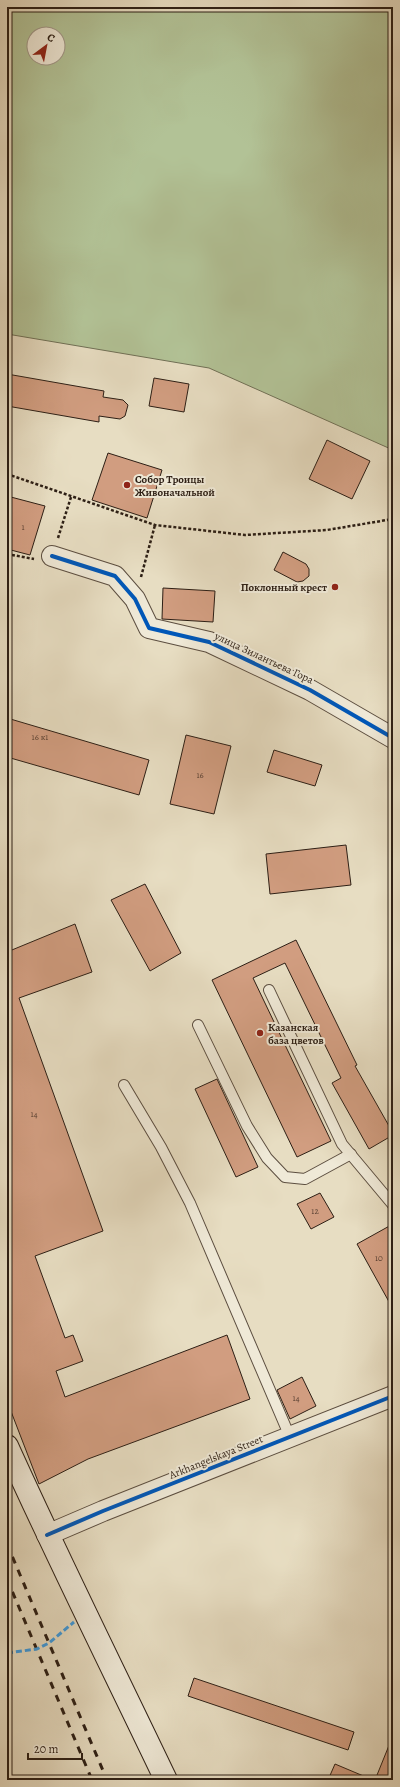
<svg xmlns="http://www.w3.org/2000/svg" width="400" height="1787" font-family="Alegreya,serif">
<style>
.green{fill:#b2c296;stroke:#707056;fill-rule:evenodd}
.building{fill:#d19d80;stroke:#2d1f15}
.lines{fill:none;stroke-linecap:round;stroke-linejoin:round}
.lane-casing{stroke:#5c4e40;stroke-width:12}
.street-casing{stroke:#5c4e40;stroke-width:22}
.secondary-casing{stroke:#2d1f15;stroke-width:24}
.path{stroke:#2d1f15;stroke-width:2.5;stroke-dasharray:3 2;stroke-linecap:butt}
.lane{stroke:#efe9d7;stroke-width:10}
.street{stroke:#efe9d7;stroke-width:20}
.secondary{stroke:#efe9d7;stroke-width:22}
.rail{stroke:#2d1f15;stroke-width:3;stroke-dasharray:7 7;stroke-linecap:butt}
.quiet{stroke:#3d9bdf;stroke-width:3;stroke-dasharray:6 3;stroke-linecap:butt}
.cycleway-casing{stroke:#efe9d7;stroke-width:6}
.cycleway{stroke:#0057b8;stroke-width:4}
.poi-dot{fill:#8f2418;stroke:#efe9d7;stroke-width:1.5}
.labels{text-anchor:middle;dominant-baseline:central;stroke-width:4;stroke-linejoin:round;paint-order:stroke}
.number-label{font-size:9px;fill:#563e30}
.poi-label{font-size:11px;font-weight:bold;fill:#2d1f15;stroke:#efe9d7;text-anchor:start}
.street-label{font-size:11px;fill:#2d1f15;stroke:#efe9d7}
</style>
<rect width="100%" height="100%" fill="#e7ddc2"/>
<filter id="stains"><feTurbulence type="fractalNoise" baseFrequency=".005" numOctaves="4"/><feColorMatrix values="0 0 0 0 .2 0 0 0 0 .09 0 0 0 0 .02 0 0 0 .5 -.17"/></filter>
<radialGradient id="worn" r=".72"><stop offset=".6" stop-color="#630" stop-opacity="0"/><stop offset="1" stop-color="#630" stop-opacity=".3"/></radialGradient>
<path class="green" d="M7 7H393V450L209 368 7 334ZM34 34H58V58H34Z"/>
<g class="building">
<path d="M7 374 104 391 103 397 123 400 128 405 125 416 120 419 99 416V422L7 406Z"/>
<path d="M154 378 189 384 184 412 149 406Z"/>
<path d="M327 440 370 461 352 499 309 479Z"/>
<path d="M108 453 162 470 147 518 92 500Z"/>
<path d="M7 496 45 506 30 555 7 549Z"/>
<path d="M283 552 306 564 309 569V576L303 581 297 582 274 570Z"/>
<path d="M163 588 215 591 213 622 162 619Z"/>
<path d="M7 718 149 760 139 795 7 757Z"/>
<path d="M186 735 231 746 214 814 170 804Z"/>
<path d="M274 750 322 765 315 786 267 772Z"/>
<path d="M346 845 351 885 270 894 266 854Z"/>
<path d="M145 884 181 953 150 971 111 900Z"/>
<path d="M75 924 92 972 19 998 103 1231 35 1256 65 1338 73 1335 83 1361 56 1371 65 1397 227 1335 250 1399 88 1459 39 1484 7 1401V952Z"/>
<path d="M296 940 357 1065 355 1066 393 1133V1135L369 1149 332 1083 341 1078 285 963 253 978 331 1141 297 1157 212 980Z"/>
<path d="M217 1079 258 1167 236 1177 195 1089Z"/>
<path d="M320 1193 334 1217 311 1229 297 1204Z"/>
<path d="M393 1224V1309L357 1244Z"/>
<path d="M302 1377 316 1406 290 1419 277 1390Z"/>
<path d="M194 1678 354 1732 348 1750 188 1696Z"/>
<path d="M392 1738 393 1780H375Z"/>
<path d="M335 1764 373 1780H328Z"/>
</g>
<g class="lines">
<defs>
<g id="lane">
<path d="M269 990 342 1144 393 1205"/>
<path d="M198 1025 247 1126 267 1158 285 1177 305 1179 351 1154"/>
<path d="M124 1085 161 1147 190 1203 290 1437"/>
</g>
<g id="street">
<path d="M52 556 115 576 135 599 149 628 209 642 310 690 393 738"/>
<path d="M47 1535 103 1511 393 1396"/>
</g>
<path id="secondary" d="M7 1446C58 1559 113 1669 166 1780"/>
</defs>
<use href="#lane" class="lane-casing"/>
<use href="#street" class="street-casing"/>
<use href="#secondary" class="secondary-casing"/>
<g class="path">
<path d="M7 474 155 525 245 535 327 530 393 519"/>
<path d="M58 538 71 497"/>
<path d="M7 554 34 559"/>
<path d="M141 577 155 525"/>
<path d="M7 1419 11 1427"/>
</g>
<use href="#lane" class="lane"/>
<use href="#street" class="street"/>
<use href="#secondary" class="secondary"/>
<g class="rail">
<path d="M7 1544 107 1780"/>
<path d="M7 1579 92 1780"/>
</g>
<path class="quiet" d="M7 1653 37 1649 49 1643 74 1622"/>
<defs>
<g id="cycleway">
<path d="M52 556 115 576 135 599 149 628 209 642 310 690 393 738"/>
<path d="M47 1535 103 1511 393 1396"/>
</g>
</defs>
<use href="#cycleway" class="cycleway-casing"/>
<use href="#cycleway" class="cycleway"/>
</g>
<g class="poi-dot">
<circle cx="127" cy="485" r="4"/>
<circle cx="335" cy="587" r="4"/>
<circle cx="260" cy="1033" r="4"/>
</g>
<g class="labels">
<g class="number-label">
<text x="23" y="527">1</text>
<text x="40" y="737">16 к1</text>
<text x="200" y="775">16</text>
<text x="34" y="1114">14</text>
<text x="315" y="1211">12</text>
<text x="379" y="1258">10</text>
<text x="296" y="1398">14</text>
</g>
<g class="poi-label">
<text x="135" y="479">Собор Троицы<tspan x="135" dy="13">Живоначальной</tspan></text>
<text x="327" y="587" text-anchor="end">Поклонный крест</text>
<text x="268" y="1027">Казанская<tspan x="268" dy="13">база цветов</tspan></text>
</g>
<g class="street-label">
<text transform="translate(264 658) rotate(25)">улица Зилантьева Гора</text>
<text transform="translate(216 1457) rotate(-22)">Arkhangelskaya Street</text>
</g>
</g>
<rect width="400" height="1787" fill="none" stroke="#e7ddc2" stroke-width="24"/>
<rect x="8" y="8" width="384" height="1771" fill="none" stroke="#2d1f15" stroke-width="2"/>
<rect x="12" y="12" width="376" height="1763" fill="none" stroke="#2d1f15"/>
<g transform="translate(46 46) rotate(32)"><circle r="19" fill="#efe9d7" stroke="#a19889"/>
<path d="M0-3L7 15L0 10L-7 15Z" fill="#8f2418"/>
<text y="-6" font-size="11" font-weight="bold" text-anchor="middle" fill="#2d1f15">С</text>
</g>
<path d="M28 1753v6h54v-6" fill="none" stroke="#2d1f15" stroke-width="2"/>
<text x="34" y="1753" font-size="12" fill="#2d1f15" stroke="#efe9d7" stroke-width="3" paint-order="stroke">20 m</text>
<rect width="100%" height="100%" filter="url(#stains)"/>
<rect width="100%" height="100%" fill="url(#worn)"/>
</svg>
